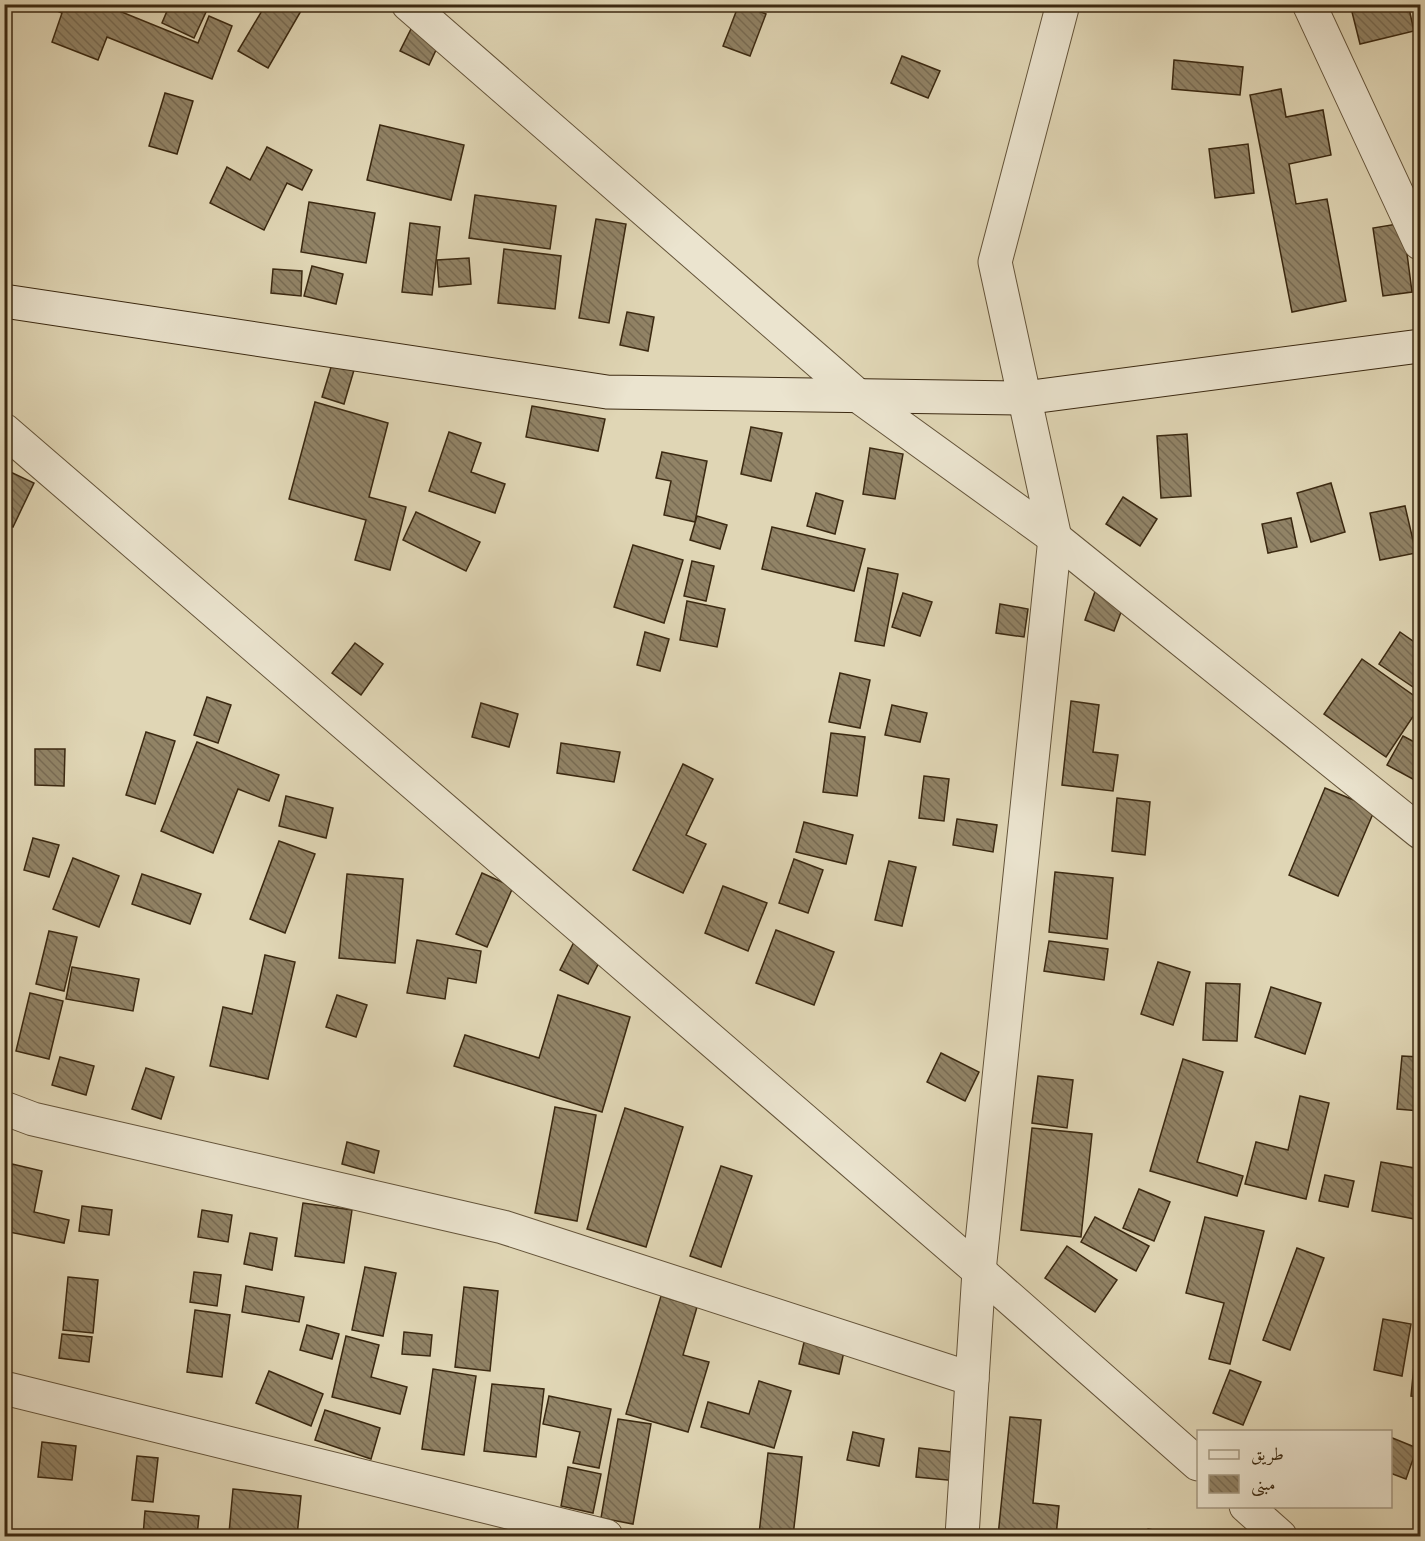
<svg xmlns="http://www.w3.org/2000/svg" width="1425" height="1541" font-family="'IM FELL Great Primer',Amiri,serif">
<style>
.building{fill:url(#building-back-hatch);stroke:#3b2911;stroke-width:1.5}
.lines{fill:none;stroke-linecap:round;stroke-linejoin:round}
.street-casing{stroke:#64543a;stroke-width:35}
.secondary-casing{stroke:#3b2911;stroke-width:35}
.street{stroke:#ebe4cf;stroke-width:33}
.secondary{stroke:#ebe4cf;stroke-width:33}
</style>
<defs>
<pattern id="building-back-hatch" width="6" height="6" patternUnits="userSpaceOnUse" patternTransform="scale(1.5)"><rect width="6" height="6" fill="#918366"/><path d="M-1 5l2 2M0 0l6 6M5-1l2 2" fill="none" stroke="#786b53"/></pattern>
</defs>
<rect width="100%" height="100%" fill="#e0d6b5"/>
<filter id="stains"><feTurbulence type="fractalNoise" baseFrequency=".00333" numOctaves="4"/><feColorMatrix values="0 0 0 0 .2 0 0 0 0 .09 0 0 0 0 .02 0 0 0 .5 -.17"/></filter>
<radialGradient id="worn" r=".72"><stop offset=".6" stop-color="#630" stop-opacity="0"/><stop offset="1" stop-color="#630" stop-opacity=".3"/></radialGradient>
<g class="building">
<path d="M40 4H102L198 43 209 16 232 26 212 79 107 37 98 60 52 42 62 13Z"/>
<path d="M146 4H164L161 11Z"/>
<path d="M170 4H191L206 12 194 38 162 23Z"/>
<path d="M266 4H305L268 68 238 51Z"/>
<path d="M739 4 766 14 750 56 723 46Z"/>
<path d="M1350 4H1408L1414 31 1360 44Z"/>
<path d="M416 19 444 33 429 65 400 51Z"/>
<path d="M902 56 940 71 928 98 891 83Z"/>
<path d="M1174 60 1243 67 1240 95 1172 89Z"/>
<path d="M1281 89 1286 117 1323 110 1331 155 1289 164 1296 204 1327 199 1346 301 1292 312 1250 95Z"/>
<path d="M165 93 193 101 177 154 149 146Z"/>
<path d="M380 125 464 145 451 200 367 180Z"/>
<path d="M1248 144 1254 193 1215 198 1209 149Z"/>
<path d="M267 147 312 170 302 190 287 183 264 230 210 203 227 167 250 180Z"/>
<path d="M475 195 556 206 550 249 469 238Z"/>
<path d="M309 202 375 213 366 263 301 252Z"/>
<path d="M596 219 626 224 609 323 579 318Z"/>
<path d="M410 223 440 227 432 295 402 292Z"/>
<path d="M1403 223 1412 292 1383 296 1373 228Z"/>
<path d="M504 249 561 256 555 309 498 303Z"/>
<path d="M469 258 471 284 439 287 437 260Z"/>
<path d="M312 266 343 274 336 304 304 296Z"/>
<path d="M273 269 302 271 301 296 271 293Z"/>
<path d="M627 312 654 317 648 351 620 345Z"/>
<path d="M332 364 354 370 344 404 322 397Z"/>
<path d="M315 402 388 423 369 497 406 507 390 570 355 560 366 520 289 499Z"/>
<path d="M532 406 605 419 598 451 526 437Z"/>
<path d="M751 427 782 433 771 481 741 474Z"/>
<path d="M449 432 481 443 471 472 505 484 495 513 429 491Z"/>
<path d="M1187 434 1191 496 1161 498 1157 436Z"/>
<path d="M870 448 903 454 895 499 863 494Z"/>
<path d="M662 452 707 461 695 522 664 515 671 481 656 478Z"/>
<path d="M4 469 34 483 13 527 4 523Z"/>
<path d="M1331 483 1345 532 1311 542 1297 493Z"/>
<path d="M816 493 843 501 835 534 807 526Z"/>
<path d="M1123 497 1157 519 1140 546 1106 524Z"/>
<path d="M1405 506 1416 553 1380 560 1370 513Z"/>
<path d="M416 512 480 542 466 571 403 540Z"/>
<path d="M697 516 727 525 720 549 690 540Z"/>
<path d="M1291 518 1297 547 1268 553 1262 524Z"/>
<path d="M772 527 865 549 854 591 762 569Z"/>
<path d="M633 545 683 560 664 623 614 607Z"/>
<path d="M692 561 714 566 706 601 684 596Z"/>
<path d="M868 568 898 574 884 646 855 641Z"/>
<path d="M1097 586 1127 596 1114 631 1085 620Z"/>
<path d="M903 593 932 602 920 636 892 627Z"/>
<path d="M687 601 725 609 717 647 680 640Z"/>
<path d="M1000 604 1028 609 1024 637 996 633Z"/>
<path d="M645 632 669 639 660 671 637 665Z"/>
<path d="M1400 632 1420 646V676L1413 687 1379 664Z"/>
<path d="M355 643 383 664 361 695 332 673Z"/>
<path d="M1362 659 1420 700V706L1386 757 1324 714Z"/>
<path d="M840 673 870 680 860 728 829 722Z"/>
<path d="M207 697 231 705 218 743 194 735Z"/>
<path d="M1071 701 1099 705 1093 752 1118 755 1113 791 1062 785Z"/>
<path d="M481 703 518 714 509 747 472 737Z"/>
<path d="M892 705 927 713 920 742 885 735Z"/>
<path d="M146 732 175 741 155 804 126 795Z"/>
<path d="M831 733 865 737 857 796 823 792Z"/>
<path d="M1403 736 1420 745V783L1387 765Z"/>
<path d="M197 742 279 775 269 801 238 789 213 853 161 831Z"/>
<path d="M561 743 620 752 614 782 557 773Z"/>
<path d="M35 749H65L64 786 35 785Z"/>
<path d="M683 764 713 779 686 835 706 844 683 893 633 870Z"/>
<path d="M924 776 949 779 944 821 919 818Z"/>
<path d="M1325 788 1375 809 1338 896 1289 875Z"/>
<path d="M286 796 333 808 326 838 279 826Z"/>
<path d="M1117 798 1150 802 1145 855 1112 851Z"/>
<path d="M957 819 997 825 993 852 953 845Z"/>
<path d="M804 822 853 835 846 864 796 852Z"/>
<path d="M33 838 59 845 49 877 24 870Z"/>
<path d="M279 841 315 854 285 933 250 919Z"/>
<path d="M73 858 119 876 99 927 53 909Z"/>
<path d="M794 859 823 870 808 913 779 903Z"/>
<path d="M889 861 916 867 902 926 875 920Z"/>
<path d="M1055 872 1113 878 1107 939 1049 932Z"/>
<path d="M482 873 513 887 487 947 456 934Z"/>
<path d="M142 874 201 894 190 924 132 904Z"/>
<path d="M347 874 403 879 395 963 339 958Z"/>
<path d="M723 886 767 903 748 951 705 933Z"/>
<path d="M776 930 834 952 814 1005 756 983Z"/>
<path d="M49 931 77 937 64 991 36 984Z"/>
<path d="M579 932 607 947 588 984 560 970Z"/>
<path d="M417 940 481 951 476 983 448 978 445 999 407 993Z"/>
<path d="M1049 941 1108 949 1104 980 1044 971Z"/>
<path d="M265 955 295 962 268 1079 210 1066 223 1007 252 1014Z"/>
<path d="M1158 962 1190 972 1173 1025 1141 1014Z"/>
<path d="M72 967 139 979 133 1011 66 999Z"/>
<path d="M1206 983 1240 984 1237 1041 1203 1040Z"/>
<path d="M1271 987 1321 1003 1305 1054 1255 1037Z"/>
<path d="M30 993 63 1001 49 1059 16 1051Z"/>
<path d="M337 995 367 1005 356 1037 326 1027Z"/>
<path d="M558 995 630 1017 602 1112 454 1066 465 1035 539 1058Z"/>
<path d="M941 1053 979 1072 965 1101 927 1082Z"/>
<path d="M1402 1056 1420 1057V1111L1397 1109Z"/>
<path d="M60 1057 94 1066 86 1095 52 1085Z"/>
<path d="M1183 1059 1223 1072 1197 1162 1243 1176 1237 1196 1150 1171Z"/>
<path d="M146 1068 174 1077 161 1119 132 1109Z"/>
<path d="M1038 1076 1073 1080 1067 1128 1032 1123Z"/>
<path d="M1300 1096 1329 1103 1306 1199 1245 1184 1256 1142 1288 1150Z"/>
<path d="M555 1107 596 1115 577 1221 535 1213Z"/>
<path d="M625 1108 683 1127 646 1247 587 1229Z"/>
<path d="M1032 1128 1092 1134 1081 1237 1021 1230Z"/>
<path d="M347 1142 379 1151 374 1173 342 1164Z"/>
<path d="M1381 1162 1420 1169V1220L1372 1211Z"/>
<path d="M12 1164 42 1171 34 1212 69 1220 64 1243 4 1231V1198Z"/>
<path d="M721 1166 752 1176 721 1267 690 1256Z"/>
<path d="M1325 1175 1354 1181 1348 1207 1319 1201Z"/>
<path d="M1139 1189 1170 1202 1154 1241 1123 1228Z"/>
<path d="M303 1203 352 1210 344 1263 295 1256Z"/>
<path d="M82 1206 112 1210 109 1235 79 1231Z"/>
<path d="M202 1210 232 1215 228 1242 198 1237Z"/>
<path d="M1095 1217 1149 1246 1136 1271 1081 1242Z"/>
<path d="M1205 1217 1264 1231 1230 1364 1209 1359 1224 1303 1186 1293Z"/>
<path d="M250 1233 277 1238 272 1270 244 1264Z"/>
<path d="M1067 1246 1117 1280 1095 1312 1045 1278Z"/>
<path d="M1297 1248 1324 1258 1290 1350 1263 1340Z"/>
<path d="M365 1267 396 1273 383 1336 352 1330Z"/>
<path d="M194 1272 221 1275 217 1306 190 1302Z"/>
<path d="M68 1277 98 1280 93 1333 63 1330Z"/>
<path d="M246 1286 304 1297 299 1322 242 1312Z"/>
<path d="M464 1287 498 1291 490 1371 455 1367Z"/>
<path d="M661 1296 697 1307 683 1355 709 1362 688 1432 626 1414Z"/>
<path d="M195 1310 230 1315 222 1377 187 1372Z"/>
<path d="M1383 1319 1411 1324 1402 1376 1374 1370Z"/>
<path d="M307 1325 339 1334 332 1359 300 1350Z"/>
<path d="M404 1332 432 1335 430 1356 402 1354Z"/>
<path d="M62 1334 92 1337 89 1362 59 1358Z"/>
<path d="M1417 1335H1420V1397L1411 1396Z"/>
<path d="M346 1336 379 1345 371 1377 407 1387 400 1414 332 1397Z"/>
<path d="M805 1338 845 1347 839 1374 799 1364Z"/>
<path d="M433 1369 476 1376 464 1455 422 1449Z"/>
<path d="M1230 1370 1261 1382 1243 1425 1213 1413Z"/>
<path d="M269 1371 323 1394 311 1426 256 1403Z"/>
<path d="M759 1381 791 1391 774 1448 701 1427 708 1402 749 1414Z"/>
<path d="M492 1384 544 1389 536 1457 484 1451Z"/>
<path d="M549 1396 611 1409 599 1468 573 1463 580 1432 543 1424Z"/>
<path d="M325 1410 380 1428 371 1459 315 1440Z"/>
<path d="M1010 1417 1041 1420 1033 1503 1059 1506 1056 1536H998Z"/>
<path d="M618 1419 651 1424 633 1524 601 1518Z"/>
<path d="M853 1432 884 1439 879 1466 847 1460Z"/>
<path d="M1390 1437 1417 1448 1406 1479 1390 1473Z"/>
<path d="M42 1442 76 1446 72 1480 38 1477Z"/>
<path d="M919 1448 960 1453 958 1481 916 1477Z"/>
<path d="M768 1453 802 1457 793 1536H777L759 1534Z"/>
<path d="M137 1456 158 1458 153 1502 132 1500Z"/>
<path d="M568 1467 601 1474 593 1513 561 1506Z"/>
<path d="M233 1489 301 1496 297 1536H262L229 1533Z"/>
<path d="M145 1511 199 1516 197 1536H143Z"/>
<path d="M1148 1529 1189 1536H1147Z"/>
<path d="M831 1530 860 1536H830Z"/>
<path d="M27 1531 59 1534V1536H27Z"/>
</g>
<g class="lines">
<defs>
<g id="street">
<path d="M408 4 857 395 1055 538 1420 832"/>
<path d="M1309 4 1420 243"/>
<path d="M4 430 979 1271 1198 1464"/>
<path d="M4 1108 33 1119 503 1227 972 1379"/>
<path d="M4 1388 606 1536"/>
<path d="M1246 1506 1280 1536"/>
<path d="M962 1536 979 1271 1055 538 995 262 1063 4"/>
</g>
<path id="secondary" d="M4 301 607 392 1024 398 1420 346"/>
</defs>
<use href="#street" class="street-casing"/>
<use href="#secondary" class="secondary-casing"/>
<use href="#street" class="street"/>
<use href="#secondary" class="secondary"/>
</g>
<rect width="1425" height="1541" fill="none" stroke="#e0d6b5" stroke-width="24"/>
<rect x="6" y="6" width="1413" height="1529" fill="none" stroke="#3b2911" stroke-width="3"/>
<rect x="12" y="12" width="1401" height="1517" fill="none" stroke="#3b2911" stroke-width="1.5"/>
<rect x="1197" y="1430" width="195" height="78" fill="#ebe4cf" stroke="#a59983" stroke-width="1.5"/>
<rect x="1209" y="1450" width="30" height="9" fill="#ebe4cf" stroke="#a59983" stroke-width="1.5"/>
<text x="1251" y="1460" font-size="18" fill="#3b2911">طريق</text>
<rect x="1209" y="1475" width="30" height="18" fill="url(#building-back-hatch)" stroke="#a59983" stroke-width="1.5"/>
<text x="1251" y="1490" font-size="18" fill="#3b2911">مبنى</text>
<rect width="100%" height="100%" filter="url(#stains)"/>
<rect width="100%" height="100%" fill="url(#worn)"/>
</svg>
